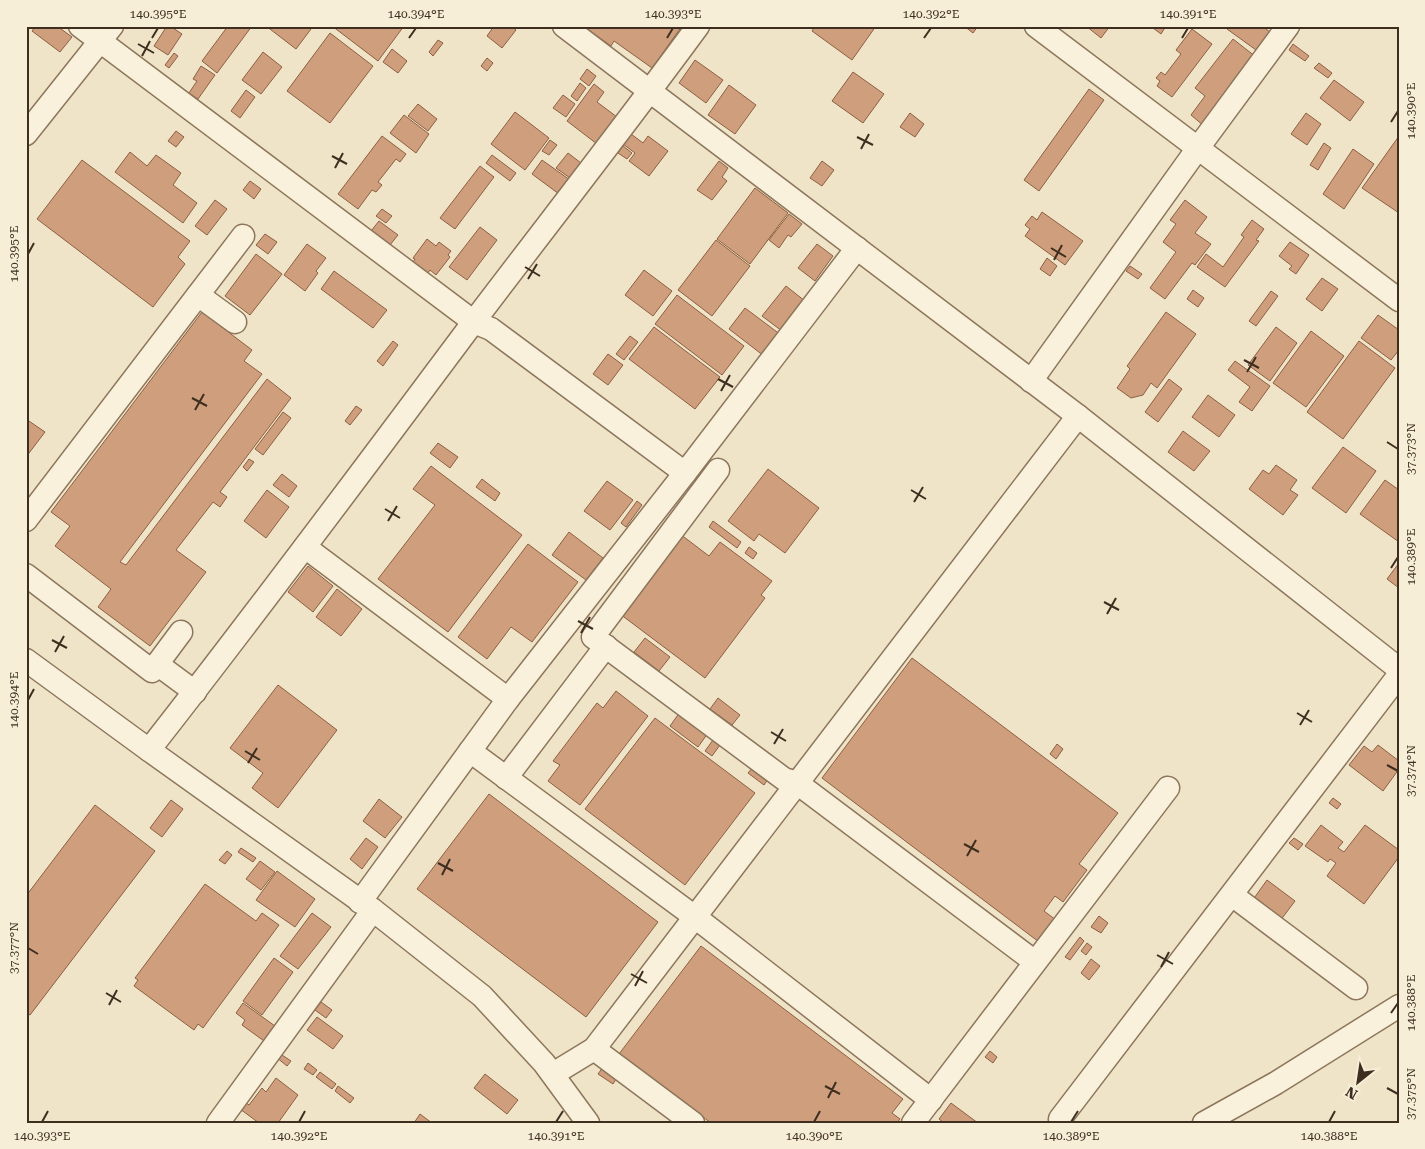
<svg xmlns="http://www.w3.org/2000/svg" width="1425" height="1149" font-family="'Roboto Serif',serif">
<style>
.building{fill:#cf9f7d;stroke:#8d5f41}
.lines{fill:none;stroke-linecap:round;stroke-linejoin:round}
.minor-casing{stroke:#8d765c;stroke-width:25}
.minor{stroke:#faf1dc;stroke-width:22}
.ticks{fill:none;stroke:#3d2e20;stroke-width:2}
.neatline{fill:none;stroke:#3d2e20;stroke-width:2}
.ticks-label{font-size:12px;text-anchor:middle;fill:#3d2e20}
</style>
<rect width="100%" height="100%" fill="#f0e4c8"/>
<g class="building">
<path d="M36 26H57L72 37 60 52 32 31Z"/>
<path d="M167 26H170L182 34 168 55 154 46Z"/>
<path d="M228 26H252L217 73 202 61Z"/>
<path d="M266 26H307L311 29 296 49Z"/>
<path d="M332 26H404L378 61Z"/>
<path d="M494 26H511L516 30 502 48 487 36Z"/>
<path d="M583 26H682L652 68 614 41 611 46Z"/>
<path d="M815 26H876L852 60 812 31Z"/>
<path d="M964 26H978L973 33Z"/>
<path d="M1086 26H1110L1101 38Z"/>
<path d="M1154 26H1166L1161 34 1153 28Z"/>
<path d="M1228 26H1262L1270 32 1256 50 1227 29Z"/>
<path d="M1192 29 1212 44 1172 97 1157 86 1160 81 1156 78 1161 72 1165 75 1181 54 1176 50Z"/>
<path d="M330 33 373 66 330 123 287 91Z"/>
<path d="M1233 39 1256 57 1204 126 1191 115 1205 96 1195 88Z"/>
<path d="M438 40 443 43 433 56 429 52Z"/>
<path d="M1293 44 1309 56 1305 61 1289 50Z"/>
<path d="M392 49 407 61 398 73 383 62Z"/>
<path d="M263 52 282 67 261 94 242 80Z"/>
<path d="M174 53 178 56 169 68 165 65Z"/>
<path d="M487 58 493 63 487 71 481 66Z"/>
<path d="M695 60 723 80 706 103 679 83Z"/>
<path d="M1319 63 1332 73 1328 78 1314 68Z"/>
<path d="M201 66 215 75 198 99 189 93 197 81 193 79Z"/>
<path d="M587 69 596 76 589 86 580 79Z"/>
<path d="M853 72 884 94 863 123 832 101Z"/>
<path d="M1334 80 1364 102 1350 121 1320 98Z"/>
<path d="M580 83 586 88 577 101 571 96Z"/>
<path d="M594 84 604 92 597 102 617 117 597 144 567 121Z"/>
<path d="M729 85 756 105 735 134 708 115Z"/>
<path d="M1089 89 1104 100 1039 191 1024 180Z"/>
<path d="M246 90 255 97 240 118 231 111Z"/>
<path d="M563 95 575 104 566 117 553 108Z"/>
<path d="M418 104 437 119 428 131 408 116Z"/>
<path d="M515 112 549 138 525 170 491 144Z"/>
<path d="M910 113 924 124 915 137 900 127Z"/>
<path d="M1306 113 1321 124 1307 145 1291 134Z"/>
<path d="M404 115 429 134 416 153 390 133Z"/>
<path d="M176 131 184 137 176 147 168 141Z"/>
<path d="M631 134 643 143 648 136 668 151 649 176 629 161 635 153 623 144Z"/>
<path d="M382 136 406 154 400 162 396 159 378 182 382 185 376 192 372 190 358 209 338 194Z"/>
<path d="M1399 136V213L1362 188Z"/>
<path d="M550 140 557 145 549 155 542 151Z"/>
<path d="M1324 143 1331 148 1318 170 1310 165Z"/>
<path d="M623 146 632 153 627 159 618 153Z"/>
<path d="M1353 149 1374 164 1344 209 1323 194Z"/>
<path d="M130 152 147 166 156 155 181 173 173 185 197 203 183 223 115 172Z"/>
<path d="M568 153 581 163 570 178 556 168Z"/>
<path d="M492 155 516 173 510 181 486 163Z"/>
<path d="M82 160 190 241 178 257 185 264 153 307 37 219Z"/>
<path d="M542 160 570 180 559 194 532 174Z"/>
<path d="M719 161 728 168 722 177 727 181 712 200 697 190Z"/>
<path d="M822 161 834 170 822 186 810 178Z"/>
<path d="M480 166 494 177 455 229 440 218Z"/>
<path d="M250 181 261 189 254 199 243 190Z"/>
<path d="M755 188 788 213 750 264 717 239Z"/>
<path d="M215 200 227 209 207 235 195 226Z"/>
<path d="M1185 200 1207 217 1195 233 1211 244 1195 265 1192 263 1165 299 1150 288 1176 252 1163 242 1176 224 1170 220Z"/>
<path d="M382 209 392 216 386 223 376 216Z"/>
<path d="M1042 212 1083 241 1065 265 1025 236 1030 229 1025 225 1032 216 1037 220Z"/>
<path d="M789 214 802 224 791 237 788 235 779 248 769 240Z"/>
<path d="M1252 220 1264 229 1256 240 1259 241 1225 287 1197 267 1206 254 1223 267 1244 237 1241 235Z"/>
<path d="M379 221 398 235 390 245 371 231Z"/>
<path d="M480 227 497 240 467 280 449 267Z"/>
<path d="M265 234 277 242 268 254 256 245Z"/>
<path d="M427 239 436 246 439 242 451 251 448 255 450 257 436 275 430 270 428 273 413 262 415 259 413 258Z"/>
<path d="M716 240 750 266 712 316 678 290Z"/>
<path d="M1290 242 1309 255 1296 274 1289 269 1292 266 1279 256Z"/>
<path d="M307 244 326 258 316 271 318 273 305 291 284 275Z"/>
<path d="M817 244 833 256 815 281 798 268Z"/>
<path d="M256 254 282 274 250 315 225 296Z"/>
<path d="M1047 258 1057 266 1050 276 1040 269Z"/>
<path d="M1130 266 1142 274 1138 279 1126 271Z"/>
<path d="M644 270 672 291 653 316 625 295Z"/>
<path d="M334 271 387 310 373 328 321 289Z"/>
<path d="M1322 278 1338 289 1322 311 1306 299Z"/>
<path d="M786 286 805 301 782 331 762 316Z"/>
<path d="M1193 290 1204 298 1198 307 1187 299Z"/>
<path d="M1271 291 1278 296 1256 326 1249 321Z"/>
<path d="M677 295 744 346 722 375 655 324Z"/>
<path d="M745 308 781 335 764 356 729 329Z"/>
<path d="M202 312 252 350 244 361 262 374 120 562 126 565 267 379 291 398 220 492 227 497 220 507 213 502 176 550 206 572 150 646 98 607 111 589 55 546 70 526 51 512Z"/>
<path d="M1166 312 1196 334 1157 388 1151 383 1143 395 1131 398 1117 388 1130 369 1127 366Z"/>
<path d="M1378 315 1399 330V350L1391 360 1361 338Z"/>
<path d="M654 327 720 377 695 409 629 359Z"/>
<path d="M1276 327 1297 343 1270 381 1248 365Z"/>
<path d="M1311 331 1344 356 1306 407 1273 383Z"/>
<path d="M630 336 638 342 624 360 616 354Z"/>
<path d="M393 341 398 345 383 366 377 361Z"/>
<path d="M1359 341 1395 368 1343 439 1307 412Z"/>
<path d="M608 354 623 365 608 385 593 374Z"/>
<path d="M1235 361 1270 386 1252 411 1239 402 1250 387 1228 370Z"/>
<path d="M1169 379 1182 389 1158 422 1145 412Z"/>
<path d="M1208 395 1235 415 1219 437 1192 417Z"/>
<path d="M356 406 362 410 350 425 345 421Z"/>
<path d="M283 412 291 418 263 455 255 449Z"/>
<path d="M26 419 45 432 26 457Z"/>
<path d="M1183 431 1210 451 1194 471 1168 452Z"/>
<path d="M438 443 458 457 450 468 430 453Z"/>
<path d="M1343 447 1376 471 1346 513 1312 488Z"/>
<path d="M249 459 254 462 247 471 243 467Z"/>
<path d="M1276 465 1297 480 1290 490 1298 495 1283 515 1249 489 1263 470 1269 474Z"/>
<path d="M431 466 522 535 448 632 378 579 435 505 413 489Z"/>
<path d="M768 469 819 508 785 553 759 534 754 541 728 521Z"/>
<path d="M282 474 297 486 289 497 273 485Z"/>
<path d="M482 479 500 493 495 501 476 487Z"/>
<path d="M1385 480 1399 490V542L1360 514Z"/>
<path d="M607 481 633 500 610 530 584 511Z"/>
<path d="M267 490 289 507 266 538 244 521Z"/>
<path d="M637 501 642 505 626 527 621 523Z"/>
<path d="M713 521 741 542 737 548 709 527Z"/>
<path d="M569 532 603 558 586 580 552 555Z"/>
<path d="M680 534 709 556 720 542 772 581 761 595 765 598 705 678 620 614Z"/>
<path d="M528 544 578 582 532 642 511 627 487 659 458 637Z"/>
<path d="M749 547 757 553 753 559 745 553Z"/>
<path d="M1399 563V588L1387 579Z"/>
<path d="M308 566 333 586 313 612 288 592Z"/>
<path d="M337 589 362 609 341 636 316 617Z"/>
<path d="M645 638 670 657 659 671 634 652Z"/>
<path d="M912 658 1118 813 1079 864 1087 870 1063 902 1055 896 1044 911 1056 920 1039 942 822 778Z"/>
<path d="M278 685 337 730 278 808 252 788 263 773 230 748Z"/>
<path d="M616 691 648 716 580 805 548 781 560 765 553 761 597 703 603 708Z"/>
<path d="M718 698 740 715 732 725 710 709Z"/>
<path d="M680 712 708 733 698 747 670 726Z"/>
<path d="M655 718 755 793 685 885 585 809Z"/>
<path d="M713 740 720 745 712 756 705 751Z"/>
<path d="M1057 744 1063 749 1056 759 1050 754Z"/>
<path d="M1378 745 1399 761V769L1383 791 1349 765 1364 746 1372 752Z"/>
<path d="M753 767 768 779 764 785 748 773Z"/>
<path d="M489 794 658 922 586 1017 417 889Z"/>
<path d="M1333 798 1341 804 1337 809 1329 803Z"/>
<path d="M379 799 402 817 385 838 363 821Z"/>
<path d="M171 800 183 809 162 837 150 828Z"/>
<path d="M95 805 155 851 30 1015 26 1012V896Z"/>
<path d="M1321 825 1343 842 1338 848 1344 852 1365 825 1399 850V857L1364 904 1327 876 1336 863 1330 859 1328 862 1305 846Z"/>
<path d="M366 838 378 847 362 869 350 859Z"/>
<path d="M1294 838 1303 844 1298 850 1289 843Z"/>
<path d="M241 848 256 858 253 862 238 852Z"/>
<path d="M227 851 232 855 225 864 219 860Z"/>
<path d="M260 861 275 872 261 890 246 879Z"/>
<path d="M277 871 315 899 295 927 256 900Z"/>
<path d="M1267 880 1295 901 1280 921 1252 901Z"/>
<path d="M205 884 256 921 262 913 279 925 203 1028 198 1024 194 1030 134 986 138 980 135 978Z"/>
<path d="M312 913 331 927 298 969 280 956Z"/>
<path d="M1099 916 1108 923 1101 933 1091 927Z"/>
<path d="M1080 937 1084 941 1070 960 1065 957Z"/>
<path d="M1087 943 1092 947 1086 955 1081 951Z"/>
<path d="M701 946 903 1099 892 1113 900 1119 897 1123H711L619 1054Z"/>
<path d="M274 958 293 972 262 1015 243 1001Z"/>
<path d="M1091 959 1100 966 1089 980 1081 973Z"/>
<path d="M321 1002 332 1010 326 1018 315 1010Z"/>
<path d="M243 1003 275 1026 264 1041 242 1025 245 1020 236 1013Z"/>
<path d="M317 1017 343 1036 333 1049 307 1030Z"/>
<path d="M990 1051 997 1057 993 1063 985 1057Z"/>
<path d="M279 1053 291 1061 287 1066 276 1057Z"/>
<path d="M308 1063 317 1070 313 1075 304 1069Z"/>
<path d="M603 1067 618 1076 613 1084 598 1074Z"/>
<path d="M320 1072 336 1084 332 1089 316 1077Z"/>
<path d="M485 1074 518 1100 507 1114 474 1088Z"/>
<path d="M276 1078 298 1095 278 1123H259L240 1109 245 1102 249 1105 262 1088 266 1092Z"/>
<path d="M338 1086 354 1098 350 1103 335 1091Z"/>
<path d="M951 1103 978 1123H944L939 1119Z"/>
<path d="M420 1114 432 1123H414Z"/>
</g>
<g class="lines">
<defs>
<g id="minor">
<path d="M80 26 474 322 491 329 685 473"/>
<path d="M564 26 1078 416 1399 669"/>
<path d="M1036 26 1399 300"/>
<path d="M26 134 112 26"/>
<path d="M198 295 235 322"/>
<path d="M1031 381 1198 148 1288 26"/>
<path d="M718 470 593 637 784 779 797 783 1035 962"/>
<path d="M26 520 243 236"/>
<path d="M305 547 508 699"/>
<path d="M26 575 152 671 181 632"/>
<path d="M26 660 149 750 373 910 482 996 544 1063 588 1123"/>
<path d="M157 664 195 692"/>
<path d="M149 750C259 610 365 467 472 324 547 225 624 127 698 26"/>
<path d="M470 751 695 917 931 1100"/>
<path d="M506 778 606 646"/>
<path d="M1232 895 1356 988"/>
<path d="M360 902 508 699 685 473 857 248"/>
<path d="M594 1049 693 1123"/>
<path d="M553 1074 594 1049 1078 416"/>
<path d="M1060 1119 1399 675"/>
<path d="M218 1123 373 910"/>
<path d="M913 1123 1168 788"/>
<path d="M1204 1123 1276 1083 1399 1006"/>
</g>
</defs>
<use href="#minor" class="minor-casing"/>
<use href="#minor" class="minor"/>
</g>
<path class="ticks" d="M152 38 158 28M409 38 416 28M667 38 673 28M924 38 931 28M1182 38 1188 28M138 44 154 53M142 56 150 41M1391 122 1398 111M857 137 873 145M861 149 869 134M332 156 347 164M335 168 343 153M1051 248 1066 257M28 254 34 243M1054 260 1062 245M525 267 540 276M528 279 537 264M1244 360 1259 368M1247 372 1256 357M718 379 733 387M721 391 730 375M192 398 207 406M195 410 204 394M1387 442 1398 449M911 490 926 499M914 502 923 487M385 509 400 518M388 521 397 506M1391 568 1398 557M1104 602 1119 610M1107 614 1116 598M578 621 593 629M581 633 590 617M52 640 67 648M55 652 64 636M28 700 34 689M1297 713 1312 722M1300 725 1309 710M771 732 786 741M774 744 783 729M245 751 260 760M248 763 257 748M1387 765 1398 771M964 844 979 852M967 856 976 840M438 863 453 871M442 875 450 859M28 948 38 954M1157 955 1173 964M1161 967 1169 952M631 974 647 983M635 986 643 971M106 993 121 1002M109 1005 117 990M1391 1013 1398 1003M825 1086 840 1094M1387 1088 1398 1094M828 1098 836 1082M42 1122 48 1111M299 1122 305 1111M556 1122 563 1111M814 1122 820 1111M1071 1122 1078 1111M1329 1122 1335 1111"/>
<rect width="1425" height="1149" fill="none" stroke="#f7eed8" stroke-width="55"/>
<g transform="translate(1358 1082) rotate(210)" stroke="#f7eed8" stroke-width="4" paint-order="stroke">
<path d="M0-4L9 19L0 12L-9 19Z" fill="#3d2e20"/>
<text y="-8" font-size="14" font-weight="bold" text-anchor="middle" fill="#3d2e20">N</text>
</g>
<rect x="28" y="28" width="1370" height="1094" class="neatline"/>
<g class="ticks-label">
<text x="158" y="18">140.395°E</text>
<text x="416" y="18">140.394°E</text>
<text x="673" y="18">140.393°E</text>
<text x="931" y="18">140.392°E</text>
<text x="1188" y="18">140.391°E</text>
<text transform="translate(1411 111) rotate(-90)" y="4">140.390°E</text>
<text transform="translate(14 254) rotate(-90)" y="4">140.395°E</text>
<text transform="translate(1411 449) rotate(-90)" y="4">37.373°N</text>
<text transform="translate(1411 557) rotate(-90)" y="4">140.389°E</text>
<text transform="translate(14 700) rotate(-90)" y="4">140.394°E</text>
<text transform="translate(1411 771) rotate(-90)" y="4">37.374°N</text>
<text transform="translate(14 948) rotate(-90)" y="4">37.377°N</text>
<text transform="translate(1411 1003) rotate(-90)" y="4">140.388°E</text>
<text transform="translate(1411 1094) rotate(-90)" y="4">37.375°N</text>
<text x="42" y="1140">140.393°E</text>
<text x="299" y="1140">140.392°E</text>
<text x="556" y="1140">140.391°E</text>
<text x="814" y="1140">140.390°E</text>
<text x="1071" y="1140">140.389°E</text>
<text x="1329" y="1140">140.388°E</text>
</g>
</svg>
